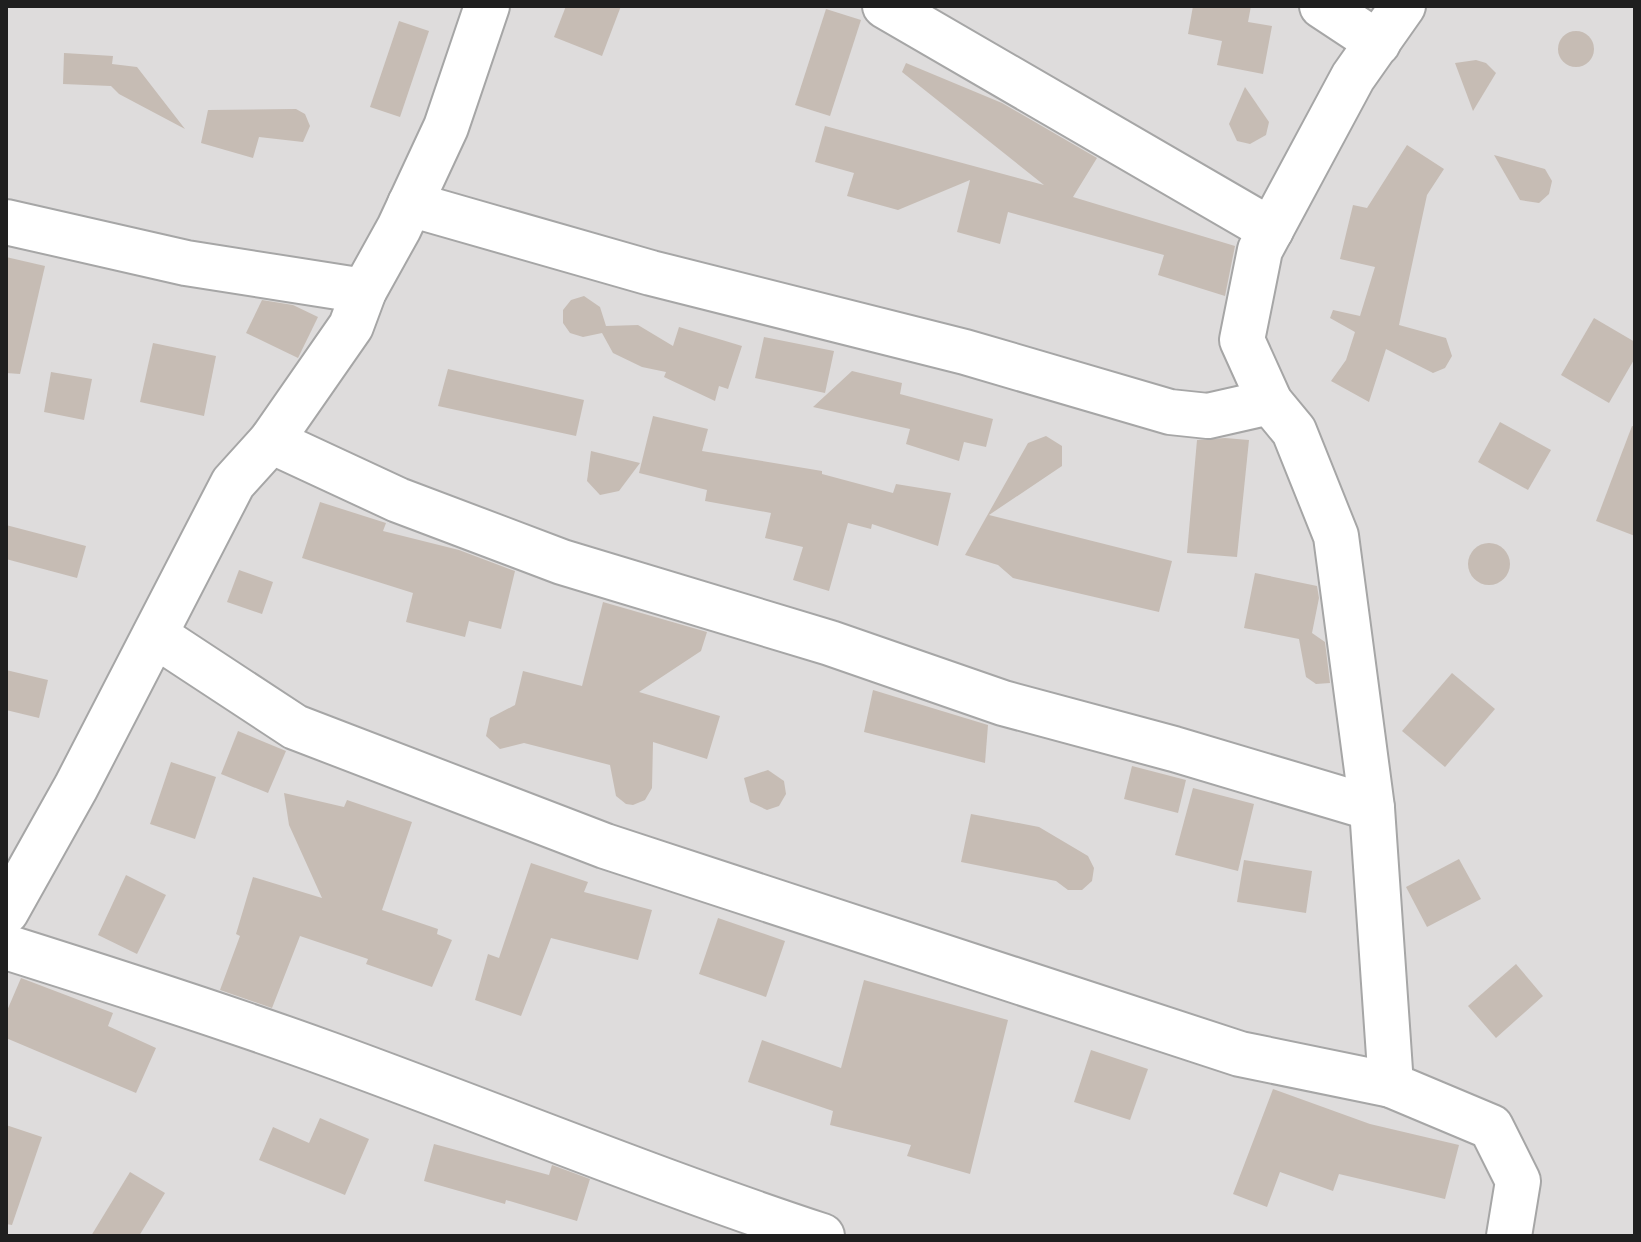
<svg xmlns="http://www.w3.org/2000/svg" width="1641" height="1242" font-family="'Fira Sans',sans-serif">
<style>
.residential{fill:#dedcdc}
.building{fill:#c6bcb4}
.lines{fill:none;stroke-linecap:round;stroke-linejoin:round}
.minor-casing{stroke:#a6a6a6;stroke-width:48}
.minor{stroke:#fff;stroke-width:44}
</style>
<rect width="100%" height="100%" fill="#f1ede5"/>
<rect class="residential" x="6" y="6" width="1629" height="1230"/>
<g class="building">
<path d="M566 6H621L602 56 554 37Z"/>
<path d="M1193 6H1251L1248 22 1272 26 1263 74 1217 65 1222 41 1188 34Z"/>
<path d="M826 9 861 20 830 116 795 105Z"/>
<path d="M399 21 429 31 400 117 370 107Z"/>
<circle cx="1576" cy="49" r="18"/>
<path d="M64 53 113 56 112 64 137 67 185 129 119 94 111 86 63 84Z"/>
<path d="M1476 60 1486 63 1496 73 1473 111 1455 63Z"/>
<path d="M906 63 1002 103 1097 158 1073 197 1235 246 1225 296 1158 275 1164 255 1008 212 1000 244 957 232 970 180 898 210 847 196 854 173 815 162 825 126 1044 185 902 72Z"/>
<path d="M1245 87 1269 122 1266 135 1250 144 1237 141 1229 124Z"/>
<path d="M296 109 305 114 310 126 303 142 259 137 253 158 201 143 208 110Z"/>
<path d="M1407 145 1444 169 1427 195 1399 325 1446 338 1452 356 1445 368 1433 373 1386 349 1369 402 1331 381 1346 360 1355 332 1330 318 1333 310 1360 316 1375 267 1340 259 1353 205 1367 208Z"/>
<path d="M1494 155 1545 169 1552 181 1549 194 1539 203 1520 200Z"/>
<path d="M6 257 45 266 20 374 6 373Z"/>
<path d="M584 296 600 307 606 326 638 325 673 346 679 327 742 346 728 389 719 386 715 401 664 377 666 372 642 367 613 353 602 333 583 337 570 333 563 323V310L571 300Z"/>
<path d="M262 300 293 305 318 317 298 358 246 333Z"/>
<path d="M1594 318 1635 342V358L1609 403 1561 375Z"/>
<path d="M764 337 834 351 825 393 755 378Z"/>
<path d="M153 343 216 356 204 416 140 402Z"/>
<path d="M448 369 584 400 576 436 438 406Z"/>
<path d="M852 371 902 383 900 394 993 419 986 447 964 442 959 461 906 444 910 429 813 407Z"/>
<path d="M51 372 92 379 84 420 44 412Z"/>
<path d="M653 416 708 429 702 451 822 471V474L893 493 896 484 951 493 938 546 872 524 871 529 848 523 829 591 793 580 803 547 765 538 771 513 705 501 707 490 639 473Z"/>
<path d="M1500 422 1551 450 1528 490 1478 462Z"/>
<path d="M1632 426 1635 427V536L1596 521Z"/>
<path d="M1046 436 1062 446V466L989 515 1172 561 1159 612 1013 578 998 565 965 555 1028 443Z"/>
<path d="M1225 438 1249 440 1237 557 1187 553 1197 440Z"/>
<path d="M591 451 640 463 619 491 600 495 587 481Z"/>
<path d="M320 502 386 523 383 531 459 550 515 571 501 629 469 621 465 637 406 622 413 593 302 558Z"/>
<path d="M6 525 86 546 77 578 6 559Z"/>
<circle cx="1489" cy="564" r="21"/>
<path d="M239 570 273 582 262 614 227 602Z"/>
<path d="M1255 573 1317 586 1319 598 1312 633 1325 642 1330 683 1316 684 1306 677 1299 639 1244 628Z"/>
<path d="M603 602 707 632 701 651 639 692 720 716 707 759 653 742 652 788 645 800 633 805 626 804 616 796 610 765 524 743 500 749 486 736 490 718 515 705 523 671 582 686Z"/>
<path d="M6 670 48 680 39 718 6 710Z"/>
<path d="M1452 673 1495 709 1445 767 1402 731Z"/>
<path d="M873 690 988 725 985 763 864 732Z"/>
<path d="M238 731 286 751 268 793 221 774Z"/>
<path d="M171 762 216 777 195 839 150 824Z"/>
<path d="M1132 766 1186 780 1178 813 1124 799Z"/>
<path d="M768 770 784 781 786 794 779 806 767 810 750 802 744 778Z"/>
<path d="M1193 788 1254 804 1238 871 1175 855Z"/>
<path d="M284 793 344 807 347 800 412 822 382 910 438 929 437 934 452 940 432 987 366 964 368 959 300 936 272 1008 220 990 240 936 236 934 253 877 322 898 289 825Z"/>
<path d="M971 814 1039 827 1088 856 1094 868 1092 881 1082 890H1068L1056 881 961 862Z"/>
<path d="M1459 859 1481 899 1427 927 1406 887Z"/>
<path d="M1244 860 1312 871 1306 913 1237 902Z"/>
<path d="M531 863 588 882 584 892 652 910 638 960 551 938 521 1016 475 1000 488 954 499 958Z"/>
<path d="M126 875 166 895 137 954 98 935Z"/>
<path d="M718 918 785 941 766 997 699 974Z"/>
<path d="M1516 964 1543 996 1496 1038 1468 1006Z"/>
<path d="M21 978 113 1013 108 1026 156 1048 136 1093 6 1038V1013Z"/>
<path d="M864 980 1008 1020 970 1174 907 1156 911 1145 830 1125 833 1111 748 1082 762 1040 841 1068Z"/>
<path d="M1091 1050 1148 1069 1130 1120 1074 1102Z"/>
<path d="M1273 1089 1370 1124 1459 1145 1445 1199 1339 1174 1333 1191 1280 1172 1267 1207 1233 1194Z"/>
<path d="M320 1118 369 1139 345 1195 259 1160 273 1127 309 1143Z"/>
<path d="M6 1125 42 1137 12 1225 6 1224Z"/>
<path d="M434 1144 549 1175 552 1165 590 1179 577 1221 506 1200 505 1204 424 1181Z"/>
<path d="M130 1172 165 1193 139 1236H91Z"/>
</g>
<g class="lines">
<defs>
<g id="minor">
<path d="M885 6 1271 230"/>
<path d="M1322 6 1378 43"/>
<path d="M1403 6 1353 77 1260 250 1242 340 1270 402 1294 431 1336 536 1372 808 1391 1085 1491 1127 1518 1181 1509 1236"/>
<path d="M410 204 651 273 965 352 1170 412 1208 416 1270 402"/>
<path d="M6 222 186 263 364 291"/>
<path d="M271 441 398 500 562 562 830 643 1003 703 1174 749 1372 808"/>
<path d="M155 635 295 727 605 846 1240 1054 1391 1085"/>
<path d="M6 912 76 787 233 483 271 441 351 326 364 291 399 228 446 127 487 6"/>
<path d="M6 947C114 981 221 1015 328 1054 493 1114 655 1181 822 1236"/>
</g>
</defs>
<use href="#minor" class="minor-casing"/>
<use href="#minor" class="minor"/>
</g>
<rect width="1641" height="1242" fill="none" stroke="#1f1f1f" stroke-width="16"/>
</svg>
